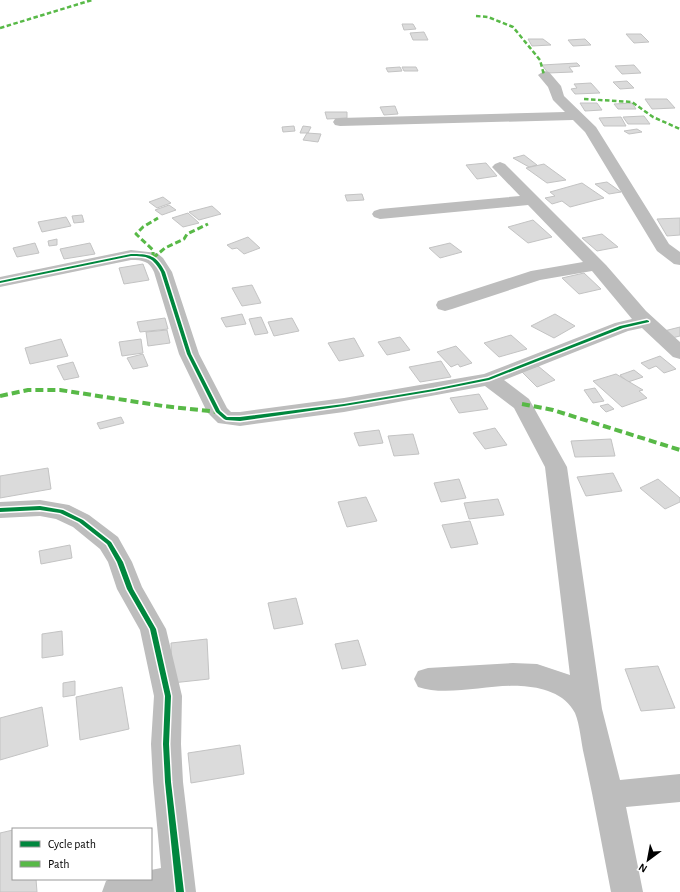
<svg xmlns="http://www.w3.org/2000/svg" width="680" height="892" font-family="'Alegreya Sans',sans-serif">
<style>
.building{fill:#dbdbdb;stroke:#c3c3c3}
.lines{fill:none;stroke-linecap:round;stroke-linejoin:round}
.minor{fill:#bdbdbd;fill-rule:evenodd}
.quiet-far2{stroke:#58b947;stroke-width:2.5;stroke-dasharray:4.5 2.5;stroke-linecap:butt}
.quiet-far1{stroke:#58b947;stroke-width:3;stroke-dasharray:6 3;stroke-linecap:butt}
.quiet{stroke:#58b947;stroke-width:4;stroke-dasharray:8 4;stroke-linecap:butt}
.cycleway-casing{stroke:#fff;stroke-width:3}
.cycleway{fill:#00873e;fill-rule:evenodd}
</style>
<rect width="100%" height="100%" fill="#fff"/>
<g class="building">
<path d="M402 24H413L416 29 404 30Z"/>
<path d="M424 32 428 40H413L410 33Z"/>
<path d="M626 34H641L649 42 634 43Z"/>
<path d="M528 39H543L551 45 532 46Z"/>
<path d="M585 39 591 45 573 46 568 40Z"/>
<path d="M577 63 580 66 569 67 573 72 548 73 542 65Z"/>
<path d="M634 65 641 73 622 74 615 66Z"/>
<path d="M400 67 402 71 388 72 386 68Z"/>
<path d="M402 67H416L418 71H404Z"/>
<path d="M627 81 634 88 620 89 613 82Z"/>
<path d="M591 83 600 93 575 94 571 89 577 88 574 84Z"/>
<path d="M645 99H667L675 108 652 109Z"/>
<path d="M580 103H597L602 110 585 111Z"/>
<path d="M632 103 636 109H618L614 104Z"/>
<path d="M395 106 398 114 384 115 380 107Z"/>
<path d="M325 112H347V118L327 119Z"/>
<path d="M644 116 650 124H628L623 117Z"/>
<path d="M621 117 626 126H604L599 118Z"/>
<path d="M294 126 295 131 283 132 282 127Z"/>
<path d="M303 126 311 127 308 133H300Z"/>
<path d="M637 129 642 132 629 134 624 131Z"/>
<path d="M307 133 321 134 318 142 303 140Z"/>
<path d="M524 155 537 165 529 167 513 158Z"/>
<path d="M486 163 497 176 477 179 466 165Z"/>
<path d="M544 164 566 180 547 183 526 168Z"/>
<path d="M607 182 621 192 609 194 595 184Z"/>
<path d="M582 183 604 198 570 207 562 201 552 204 545 198 555 196 550 192Z"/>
<path d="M362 194 364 200 347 201 345 195Z"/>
<path d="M163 197 171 203 157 208 149 202Z"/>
<path d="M169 205 176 210 162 215 155 210Z"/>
<path d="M212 206 221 214 199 220 189 212Z"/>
<path d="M188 213 199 223 183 227 172 218Z"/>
<path d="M82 215 84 222 74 223 72 216Z"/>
<path d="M66 217 71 226 42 232 38 222Z"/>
<path d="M680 218V235L667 236 657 219Z"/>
<path d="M533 220 552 237 528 243 508 227Z"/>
<path d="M602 234 618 247 597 251 582 238Z"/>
<path d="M248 237 260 248 244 254 237 248 232 249 227 245Z"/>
<path d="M57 239V245L49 246 48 241Z"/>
<path d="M35 243 39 253 17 257 13 248Z"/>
<path d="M90 243 95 254 64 259 60 249Z"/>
<path d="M450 243 462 252 440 258 429 248Z"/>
<path d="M143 264 149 280 124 284 119 268Z"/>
<path d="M584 273 601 289 579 294 562 278Z"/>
<path d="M252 285 261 303 242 306 232 288Z"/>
<path d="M242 314 246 324 226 327 221 318Z"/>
<path d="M555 314 575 326 554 338 531 326Z"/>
<path d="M261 317 268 333 255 335 249 319Z"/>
<path d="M165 318 168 329 140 332 137 322Z"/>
<path d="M292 318 299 331 274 336 268 322Z"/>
<path d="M680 327V336L672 338 664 331Z"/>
<path d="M167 330 170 343 148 346 146 332Z"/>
<path d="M511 335 527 349 499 357 484 343Z"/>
<path d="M400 337 410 350 387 355 378 342Z"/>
<path d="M354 338 364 356 339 361 328 343Z"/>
<path d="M61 339 68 356 30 364 25 348Z"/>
<path d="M141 339 143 353 122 356 119 342Z"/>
<path d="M456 346 472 363 460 367 458 364 451 367 437 352Z"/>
<path d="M143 354 148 366 133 369 127 358Z"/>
<path d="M660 356 676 369 664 373 656 366 649 369 641 363Z"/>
<path d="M441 361 451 377 420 382 409 367Z"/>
<path d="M73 362 79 377 64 380 57 366Z"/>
<path d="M538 366 555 380 537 387 521 371Z"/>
<path d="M634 370 643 377 628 382 620 375Z"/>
<path d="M616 374 643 390 639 391 647 398 622 407 593 381Z"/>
<path d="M595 388 604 401 593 403 584 390Z"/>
<path d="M479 394 488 409 459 413 450 398Z"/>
<path d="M608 404 614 409 606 412 600 406Z"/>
<path d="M121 417 124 423 100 429 97 423Z"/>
<path d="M495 428 507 445 485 449 473 433Z"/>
<path d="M379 430 383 443 359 446 354 433Z"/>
<path d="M413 434 419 454 394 456 388 436Z"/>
<path d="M611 439 615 456 575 457 571 441Z"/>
<path d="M48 468 51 489 0 498V476Z"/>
<path d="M613 473 622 491 586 496 577 477Z"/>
<path d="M459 479 466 498 441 502 434 483Z"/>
<path d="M658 479 680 498V502L665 509 640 488Z"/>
<path d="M366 497 377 521 347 527 338 502Z"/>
<path d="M498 499 504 515 469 519 464 503Z"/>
<path d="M470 521 478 544 451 548 442 525Z"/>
<path d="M70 545 72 558 41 564 39 551Z"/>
<path d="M296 598 303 624 274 629 268 603Z"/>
<path d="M62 631 63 655 42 658V634Z"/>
<path d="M207 639 209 679 172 683 171 643Z"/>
<path d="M358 640 366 665 342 669 335 644Z"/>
<path d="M658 666 675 708 641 711 625 669Z"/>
<path d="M75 681V695L63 697V683Z"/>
<path d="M122 687 129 729 80 740 76 697Z"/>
<path d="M42 707 48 746 0 760V718Z"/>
<path d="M240 745 244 774 191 783 188 753Z"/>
<path d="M13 830V879H36L37 892H0V833Z"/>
</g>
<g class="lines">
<g class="minor">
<path d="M544 71 549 72 561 86 564 96 596 127 669 244 680 252V265L674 264 657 251 585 132 573 120 340 126 335 125 333 122 335 119 340 118 565 112 553 100 548 87 538 75Z"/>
<path d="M500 162 505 164 606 265 646 311 680 342V359L673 357 642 328 628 331 504 380 529 399 567 467 602 709 620 780 680 774V802L626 807 643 892H611C602 846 594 800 584 755 581 742 580 725 575 713 565 693 541 687 521 686 490 684 447 697 418 687L414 679 418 671 428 668 513 663 537 664 570 675 545 467 514 408 485 386 344 412 240 426 218 423 207 412 179 354 154 272C149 261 143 260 131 260L0 287V277L131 250 157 253 163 258 172 272 199 354 227 408 231 412H240L344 398 484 374 615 323 632 319 592 271 540 280 452 309 445 311 438 309 436 305 438 301 531 271 583 262 528 205 380 219 374 217 372 214 374 211 380 209 520 196 492 167 495 164Z"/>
<path d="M40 500 69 505 89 515 118 537 132 562 142 587 166 629 182 696 181 744 183 782 196 892H102L106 881 110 879H151V870L161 868 153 782 151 744 154 696 140 630 117 589 108 562 100 549 73 527 56 519 40 516 0 518V502Z"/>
</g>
<g class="quiet-far2">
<path d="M476 16 488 17 513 27 540 60 544 75"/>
<path d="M0 28 92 0"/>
<path d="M584 99 632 102 653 117 680 129"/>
</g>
<g class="quiet-far1">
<path d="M153 258 165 248 184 239 187 234 208 224"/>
<path d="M153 258V250L136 234 143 227 158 218"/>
</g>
<g class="quiet">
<path d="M0 396 28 390H60L163 406 218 412"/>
<path d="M522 404 553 410 680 450"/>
</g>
<defs>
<g id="cycleway">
<path d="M131 254C150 254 156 255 165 272L191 354 220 411 227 417H240L344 404 434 389 488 378 620 326 647 320 649 321V322L623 328 489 380 434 391 344 406 240 421 226 420 224 419 216 412 187 354 161 272C153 257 147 256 131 256L0 283V281Z"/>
<path d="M40 506 63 510 83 520 111 542 123 562 133 589 156 629 171 696 169 744 171 782 184 892H176L165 782 163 744 165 696 150 629 127 589 117 562 107 544 79 522 60 513 40 510 0 512V508Z"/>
</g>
</defs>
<use href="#cycleway" class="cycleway-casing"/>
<use href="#cycleway" class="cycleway"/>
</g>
<rect x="12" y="828" width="140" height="52" fill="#ffffff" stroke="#999999"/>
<rect x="20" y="841" width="20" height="6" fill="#00873e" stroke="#999999"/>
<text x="48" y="848" font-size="12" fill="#000000">Cycle path</text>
<rect x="20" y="861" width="20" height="6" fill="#58b947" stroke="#999999"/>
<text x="48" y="868" font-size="12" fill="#000000">Path</text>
<g transform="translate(648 860) rotate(212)" stroke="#ffffff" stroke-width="3" paint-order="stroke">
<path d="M0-3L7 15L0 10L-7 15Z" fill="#000000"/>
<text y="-6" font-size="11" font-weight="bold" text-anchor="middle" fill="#000000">N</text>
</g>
</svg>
